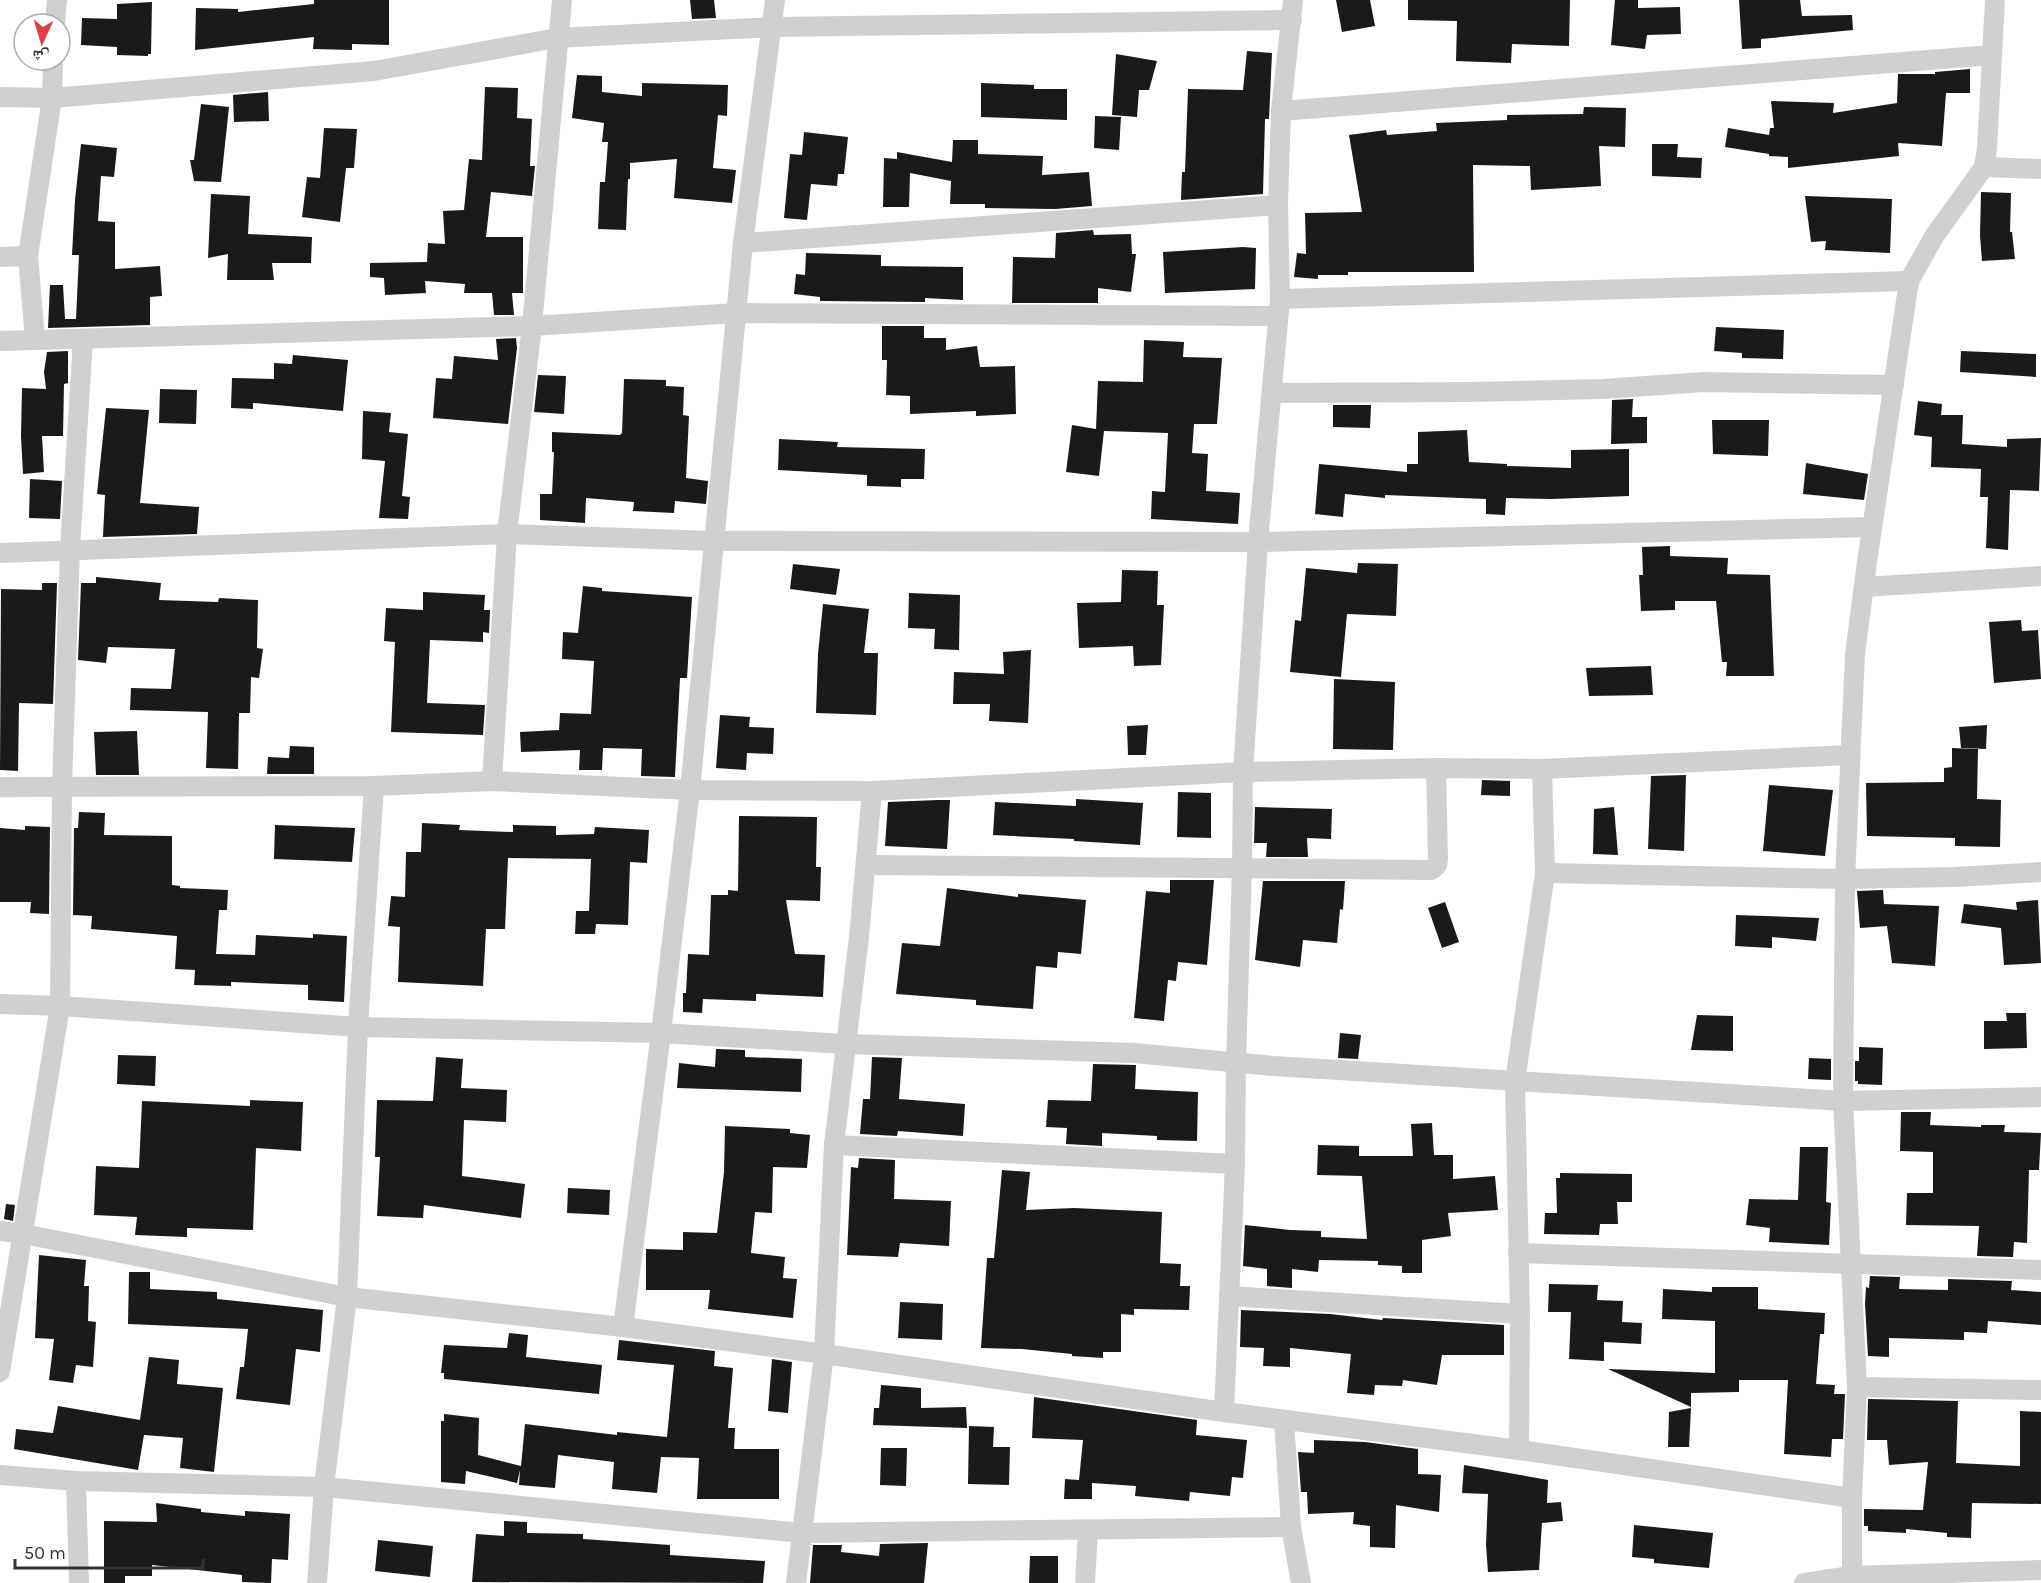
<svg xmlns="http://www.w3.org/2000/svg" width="2041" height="1583" font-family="Karla,'Noto Naskh Arabic',sans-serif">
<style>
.building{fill:#1a1a1a}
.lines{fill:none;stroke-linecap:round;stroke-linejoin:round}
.street{stroke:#d0d0d0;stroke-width:20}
</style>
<rect width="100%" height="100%" fill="#fff"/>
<g class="building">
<path d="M314 0H389V45L352 44V50L313 49 314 37 195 50 196 8 238 9V12L314 4Z"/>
<path d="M690 0H714L716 18 692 19Z"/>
<path d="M1336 0H1370L1375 26 1342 32Z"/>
<path d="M1408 0H1570L1569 46 1512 44 1511 63 1456 61 1457 21 1408 20Z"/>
<path d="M1615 0H1638V8L1680 7 1681 34 1647 35 1645 49 1611 45Z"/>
<path d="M1739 0H1800L1802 16 1852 15 1853 30 1761 39V48L1742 49Z"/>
<path d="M152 2 151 54H148V56L117 55V47L81 45 82 18 117 19V4Z"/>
<path d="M1247 51 1272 53 1269 119H1265L1263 194 1181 200 1182 172H1185L1188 89 1243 90Z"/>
<path d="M1116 54 1157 61 1149 90H1139L1137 117 1112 115Z"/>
<path d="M1970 69V93H1946L1942 146 1898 143 1899 156 1788 168V157L1769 156V154L1725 147 1728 128 1769 135 1770 128H1774L1771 101 1834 103 1833 113 1897 103 1898 74H1935V72Z"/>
<path d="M577 75 602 76V92L642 96V83L728 85 727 116 718 115 713 168 736 170 732 203 674 198 677 159 630 163V179H628L626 230 598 229 600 182H605L608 142H602L604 123 572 118Z"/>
<path d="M981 83 1034 85V89H1067V120L981 117Z"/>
<path d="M485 87 518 88 517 118 532 119 530 166H535L532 196 491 192 486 237H523V293H512L514 315H494L492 293H464L465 284 425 281 426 293 385 295 384 278 370 277V263L427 262 428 243 445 244 443 211 464 210 469 159 482 160Z"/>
<path d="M268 92 269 121 234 122 233 95Z"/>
<path d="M201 104 229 107 221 182 194 181 190 160H194Z"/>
<path d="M1584 107 1626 108 1625 147 1599 146 1601 186 1531 190 1530 166 1473 165 1474 272H1348V275H1318V279L1294 277 1297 253 1306 254 1305 213 1362 212 1349 135 1386 130 1387 135 1437 131 1436 123 1507 120V115L1583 114Z"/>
<path d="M1095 116 1121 117 1119 150 1094 148Z"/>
<path d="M324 128 357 129 354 168H346L340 222 302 217 307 177 320 178Z"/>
<path d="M804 132 848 137 844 174H838L837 186 811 184 807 220 784 218 790 154 802 155Z"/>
<path d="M953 140H978V154L1043 156 1042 175 1089 172 1092 206 1055 209 985 208V204H950L951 181 910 173 909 207H883L884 158 897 159V152L952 162Z"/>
<path d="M81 144 117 148 114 177 101 176 98 221 115 222V269L160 266 162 296 150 297V325L48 328 50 285H63L65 319H76L79 255H72L75 200Z"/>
<path d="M1652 144H1678L1677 157 1702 158 1701 178 1652 176Z"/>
<path d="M1981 192 2011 193 2010 232H2012L2015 259 1982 261 1980 236Z"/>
<path d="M211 194 250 196 248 234 312 237 311 263H272L274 280H227L228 254 208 258Z"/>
<path d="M1805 196 1892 199 1890 253 1825 250 1826 241 1811 242Z"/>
<path d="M1093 230 1094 235 1131 234 1132 254H1136L1131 292 1098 288V303H1012L1013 257 1055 258 1056 233Z"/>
<path d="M1243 247 1256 248 1255 289 1165 293 1163 252Z"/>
<path d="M806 253 881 255V266L963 267V300L925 298V302L820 301V297L794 294 796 274 805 275Z"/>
<path d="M882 326H924V338H946V350L977 346 980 367 1015 366 1016 414 976 416V411L910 414V396L886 395 887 360H882Z"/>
<path d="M1716 327 1784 330 1783 359 1742 358V353L1714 351Z"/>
<path d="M516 338 517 348 508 424 433 418 436 378 452 379 454 356 498 360 496 339Z"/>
<path d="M1144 340 1184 342 1183 357 1222 358 1217 424H1194L1192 453 1208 454 1206 491 1240 493 1238 524 1151 519 1152 491 1165 492 1168 433 1104 431 1099 476 1066 472 1072 425 1096 429 1098 381 1143 382Z"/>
<path d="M68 351V383L64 384 63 436H42L44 472 23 474 21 436 22 388 46 389 44 372 47 352Z"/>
<path d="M1961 351 2036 354V377L1960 372Z"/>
<path d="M293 355 348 360 343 411 253 403V409L231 408 232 378 274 379V363L292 364Z"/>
<path d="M538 375 566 376 564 414 534 412Z"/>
<path d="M624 379 666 380V386L684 387 683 415 689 416 686 478 708 481 706 504 675 501 674 513 633 511 634 502 586 498 585 523 540 520V494H552L554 452H552V432L620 435 622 433Z"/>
<path d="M160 389 197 390 196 424 159 423Z"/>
<path d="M1633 399 1632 417H1647V443L1611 444 1612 400Z"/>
<path d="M1918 401 1942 404 1941 415H1963L1962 444 2007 447V439L2041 438 2039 491 2010 490 2008 550 1986 548 1988 497H1980L1981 469 1931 467 1932 437 1914 435Z"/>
<path d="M1333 405H1371L1370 428 1333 427Z"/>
<path d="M106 408 149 410 140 503 199 507 197 534 103 537 105 495 97 494Z"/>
<path d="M363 411 391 413 389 432 408 434 402 496 410 497 408 519 379 518 385 461 362 459Z"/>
<path d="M1712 420H1769L1768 456 1713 454Z"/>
<path d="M1467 430 1469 462 1507 464V466L1571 468V450L1629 449V496L1552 499 1506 498 1505 515 1486 514V499L1385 495V498L1345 494 1343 517 1315 514 1319 464 1407 472V464H1418V432Z"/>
<path d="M779 439 838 442 837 447 925 449 924 479H901V487L867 486V475L778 470Z"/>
<path d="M1806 463 1868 474 1864 500 1803 494Z"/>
<path d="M30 479 62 481 60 519 29 518Z"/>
<path d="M1670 546V556L1728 558 1727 574 1770 575 1774 676H1726L1727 662H1722L1716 601H1675V610L1641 611 1639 575H1643L1642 547Z"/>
<path d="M1358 563 1398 564 1396 616 1347 614 1341 677 1290 672 1295 620 1301 621 1306 568 1357 573Z"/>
<path d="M793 564 840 569 836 595 790 589Z"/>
<path d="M1122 570 1158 571 1157 605H1164L1161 665 1134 666 1133 646 1079 648 1077 603 1121 602Z"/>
<path d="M96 577 161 583 159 600 218 602 219 598 258 600 257 648 263 649 259 678 251 677 250 713H239L238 769 206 768 208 712 130 710 131 688 171 689 175 649 108 647 106 663 78 660 81 583H96Z"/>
<path d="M42 583H57L53 704 19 703 18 771 0 770 1 589 42 590Z"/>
<path d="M583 586 602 588V591L692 597 687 678H680L675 777 641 776 642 749 603 748 602 770H579L580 750 521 752 520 732 559 730 560 713 591 714 594 661 562 659 563 632 578 633Z"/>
<path d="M423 592 485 595 484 610H490L489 633 483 632V642L430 640 427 703 485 705 483 735 391 732 395 642 384 641 386 608 423 610Z"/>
<path d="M909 593 960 595 959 650 934 649 935 629 908 628Z"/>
<path d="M823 604 869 609 864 653H878L876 715 816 713 818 654Z"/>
<path d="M2021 620 2022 631 2038 630 2041 679 1994 683 1989 622Z"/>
<path d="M1031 650 1028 723 989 721 990 704H953L954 672 1004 674 1003 652Z"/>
<path d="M1651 666 1653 695 1589 696 1586 668Z"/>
<path d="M1334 679 1395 682 1393 750 1333 749Z"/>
<path d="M720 715 750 717 749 727 774 728 773 754 747 753 746 770 716 768Z"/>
<path d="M1148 725 1146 755H1128L1127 726Z"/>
<path d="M1987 725 1986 749 1961 748 1959 727Z"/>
<path d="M137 731 139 775H96L94 732Z"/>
<path d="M290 746 314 747V774H267L268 757 289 758Z"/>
<path d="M1952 748 1978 749 1977 799 2001 800 2000 847 1955 846V838L1867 836 1866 783 1944 782V768L1952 767Z"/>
<path d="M1686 775 1684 851 1648 849 1651 776Z"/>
<path d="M1482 780 1510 781V796L1481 795Z"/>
<path d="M1769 785 1833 790 1825 856 1763 851Z"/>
<path d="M1178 792 1211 793V838L1177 837Z"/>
<path d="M1076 799 1143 803 1140 845 1074 841V839L993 835 995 802 1076 806Z"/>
<path d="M938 800H950L947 849 885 846 888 802Z"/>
<path d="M1255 807 1332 809 1331 839 1307 838 1308 857H1266L1267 843H1254Z"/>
<path d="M1614 807 1618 855 1593 854 1594 809Z"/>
<path d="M79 812 105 813 104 835 172 836V885L180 886V888L228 890 227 910H219L216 954 255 955 256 935 313 938V934L347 936 344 1002 308 1000V985L231 982V986L194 985 195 970 175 969 177 936 91 929 92 916 73 915 74 828H78Z"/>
<path d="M739 816 817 817 816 867H821L820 901 786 900 795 954 825 955 823 997 756 994V1001L703 999 702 1013 683 1012V993H686L688 954 709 955 711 895H728V890L738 891Z"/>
<path d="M422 823 460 825 459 830 513 832V825L556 826V835L594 834 595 827 649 830 647 863 630 862 628 925 596 924 595 934H575L576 911H589L591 859 508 858 505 929H486L483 986 398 982 400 927 388 926 391 896 405 897 406 852H421Z"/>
<path d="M275 825 355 828 352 862 274 859Z"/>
<path d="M25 826 50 827 49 914 30 913 31 902H0V828L25 830Z"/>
<path d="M1170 880H1214L1207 965 1178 962 1176 981 1168 980 1164 1021 1134 1018 1146 891 1170 893Z"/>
<path d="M1263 881H1345L1343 910 1340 909 1337 943 1303 940 1300 967 1255 960Z"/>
<path d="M947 888 1018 897V894L1086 900 1081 954 1058 952 1057 968 1036 966 1033 1009 976 1005V1000L896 994 902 943 940 946Z"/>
<path d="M1883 890 1884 904 1939 906 1935 966 1892 963 1887 926 1860 928 1857 891Z"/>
<path d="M2038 900 2041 963 2004 965 2001 928 1961 923 1964 904 2017 910 2016 902Z"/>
<path d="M1445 902 1459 942 1442 948 1428 908Z"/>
<path d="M1736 915 1819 918 1816 941 1772 937V948L1735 946Z"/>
<path d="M2006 1013H2026L2027 1048 1984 1049V1021H2007Z"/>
<path d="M1697 1015 1733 1016V1051L1691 1050Z"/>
<path d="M1340 1033 1361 1035 1358 1059 1338 1058Z"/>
<path d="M1859 1047 1883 1048 1882 1085 1858 1084V1081H1855V1061H1859Z"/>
<path d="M716 1049 745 1050V1057L802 1059 801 1092 677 1088 679 1063 715 1067Z"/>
<path d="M118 1055 156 1056 155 1086 117 1084Z"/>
<path d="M436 1057 463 1059 461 1088 507 1090 506 1122 464 1120 462 1176 525 1184 521 1218 424 1205 423 1218 377 1216 380 1157H375L377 1100 433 1101Z"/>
<path d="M872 1057 902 1058 899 1099 965 1104 963 1136 898 1131 897 1136 860 1134 863 1099H870Z"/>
<path d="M1809 1058 1831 1059V1080L1808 1079Z"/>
<path d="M1093 1064 1136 1065 1135 1089 1198 1092 1197 1141 1157 1140V1136L1102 1133V1146L1066 1144 1067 1128 1046 1127 1048 1100 1091 1101Z"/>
<path d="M250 1100 303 1102 301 1151 256 1148 253 1230 187 1228V1237L135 1235 137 1217 94 1215 96 1166 139 1168 142 1101 250 1106Z"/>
<path d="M1901 1112H1931L1930 1125 1981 1127V1125H2005L2004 1132 2041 1133 2039 1170H2029L2027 1243 2014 1242 2013 1257 1977 1256 1979 1226 1906 1225 1907 1193H1933V1152L1900 1151Z"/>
<path d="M1432 1123 1434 1155H1453V1179L1495 1176 1498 1210 1448 1213 1451 1236 1422 1240V1273H1402V1266L1378 1265V1261L1319 1260 1318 1272 1292 1269V1288L1267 1286V1269L1243 1266 1245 1225 1290 1230 1321 1231V1237L1367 1239 1362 1176 1317 1175 1318 1145 1359 1146V1156H1413L1411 1124Z"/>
<path d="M725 1126 790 1129V1133L810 1135 807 1168 773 1167 772 1213 755 1212 751 1253 785 1257 783 1278 797 1279 793 1318 708 1309 710 1290H646V1249L683 1250V1232L717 1233 724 1172Z"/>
<path d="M1800 1147H1828L1826 1202 1831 1203 1829 1245 1769 1242 1770 1228 1746 1225 1749 1199 1798 1200Z"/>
<path d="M859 1158 895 1160 894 1199 951 1201 949 1246 900 1243 898 1257 847 1255 851 1167 858 1168Z"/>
<path d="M1002 1170 1030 1172 1026 1210 1074 1208 1162 1212 1160 1263 1181 1264 1180 1286H1190L1189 1310 1134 1309V1315L1121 1314V1352H1103V1358L1072 1356V1354L1022 1349 981 1348 987 1258H994Z"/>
<path d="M1560 1173 1632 1174V1202H1617L1618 1224H1600L1599 1235 1544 1234 1545 1213H1557L1556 1178H1560Z"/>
<path d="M568 1188 610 1190 609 1215 567 1213Z"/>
<path d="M6 1204 15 1205 13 1221 4 1219Z"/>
<path d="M39 1255 86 1260 84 1286H89L88 1321 96 1322 93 1367 76 1365 73 1383 49 1380 54 1339 35 1338Z"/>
<path d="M129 1272H150V1289L217 1292V1299L323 1310 320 1352 296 1349 290 1405 236 1399 240 1367H244L248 1329 128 1324Z"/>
<path d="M1870 1276 1900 1277 1899 1289 1948 1290V1279L2012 1281 2011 1290 2041 1292V1325L1988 1321 1987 1333 1964 1332V1340L1889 1338V1357L1868 1356 1865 1304 1866 1287 1869 1288Z"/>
<path d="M1549 1284 1598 1285 1597 1300 1623 1301 1622 1322 1642 1323 1641 1344 1604 1342V1361L1569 1359 1571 1312H1548Z"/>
<path d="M1712 1287H1758V1309L1825 1313 1824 1334H1820L1816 1384 1835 1385 1834 1394H1845L1843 1439H1832L1831 1457 1784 1454 1788 1380H1739V1392L1691 1393V1407L1608 1369 1715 1373V1321L1662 1319 1663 1289 1712 1292Z"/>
<path d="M900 1302 943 1304 942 1340 898 1338Z"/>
<path d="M1241 1310 1330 1314 1382 1320 1383 1318 1504 1325V1355H1442L1437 1385 1403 1380 1402 1386 1375 1385 1374 1395 1347 1393 1351 1354 1290 1348V1367L1263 1366 1264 1348 1240 1347Z"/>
<path d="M509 1333 528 1335 526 1357 602 1365 599 1394 444 1379V1373H441L444 1345 507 1348Z"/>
<path d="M619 1340 715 1351 714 1366 733 1368 728 1428H735L734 1449H779V1499H697L699 1458 661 1457 657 1493 612 1489 614 1462 558 1455 555 1488 519 1485 520 1470 517 1483 466 1471 465 1484 441 1482V1421H444V1414L479 1418 478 1455 521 1466 525 1424 617 1435V1432L667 1437 674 1365 617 1360Z"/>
<path d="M149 1357 179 1360 177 1384 223 1388 214 1472 180 1468 183 1438 144 1435 138 1470 14 1449 16 1429 53 1433 58 1406 140 1420Z"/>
<path d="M772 1359 792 1362 788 1413 768 1411Z"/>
<path d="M881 1385 921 1388V1408L966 1407 967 1428 873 1425 874 1408H879Z"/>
<path d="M1034 1397 1197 1420 1196 1435 1247 1440 1243 1478 1232 1477 1230 1496 1190 1492 1189 1501 1135 1496 1136 1486 1092 1483V1499H1064L1065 1479 1079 1480 1083 1440 1032 1438Z"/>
<path d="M1868 1399 1958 1401 1956 1463 2020 1466V1411L2041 1412V1504L1972 1503 1971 1538 1947 1537V1533L1906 1529V1533L1868 1531V1526H1864V1509L1923 1510 1928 1462 1889 1465 1887 1440H1867Z"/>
<path d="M1691 1408 1689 1447H1668L1669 1412Z"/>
<path d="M969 1426 994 1427 993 1447H1010L1009 1485 968 1484Z"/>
<path d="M1314 1440 1365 1442 1418 1449V1474L1441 1475 1439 1512 1396 1505 1395 1548 1370 1547V1526L1353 1524 1354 1512 1308 1514 1307 1492H1301L1298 1452 1314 1453Z"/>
<path d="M881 1448H907L906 1486 880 1485Z"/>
<path d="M1464 1465 1548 1480 1547 1503 1561 1502 1563 1521 1542 1523 1539 1570 1488 1572 1486 1545 1488 1494 1462 1493Z"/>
<path d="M156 1503 201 1509V1512L245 1516V1511L290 1514 288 1560 272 1559 271 1583 242 1582V1575L152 1565V1576H125V1583H104V1521L157 1522Z"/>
<path d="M504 1521 527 1522V1533L583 1534V1539L670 1545V1555L765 1561 763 1583 472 1582 476 1534 504 1536Z"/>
<path d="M1634 1525 1713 1533 1709 1568 1654 1563V1559L1632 1557Z"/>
<path d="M378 1540 433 1546 430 1577 375 1571Z"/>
<path d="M928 1543 924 1583H810L813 1545H842L841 1552 879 1556 880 1544Z"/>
<path d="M1030 1556H1058V1583H1029Z"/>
</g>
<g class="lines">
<g class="street">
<path d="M55 24 57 0"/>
<path d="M0 97 52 98 374 71 557 38 772 27 1292 20"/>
<path d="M1281 111 1992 55"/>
<path d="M1984 167 2041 169"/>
<path d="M743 243 1278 205"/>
<path d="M0 257 28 256"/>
<path d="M1280 299 1909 281"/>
<path d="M35 340 28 256 52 98 53 60"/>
<path d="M0 341 532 326 736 313 1278 316"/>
<path d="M1272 393 1470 392 1603 389 1704 382 1894 385"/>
<path d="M0 553 507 534 713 541 1258 542 1872 527"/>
<path d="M1864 587 2041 576"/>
<path d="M492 781 507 534 532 326 562 0"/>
<path d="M0 787 374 786 492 781 690 790 872 791 1243 772 1436 768 1542 769 1850 755"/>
<path d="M866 865 1432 870 1437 865 1438 859 1436 768"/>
<path d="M1545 873 1845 879 1955 877 2041 872"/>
<path d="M0 1004 60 1006 358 1027 661 1033 846 1044 1134 1053 1273 1066 1843 1101 2041 1097"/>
<path d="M834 1145 1235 1164"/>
<path d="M0 1231 23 1234 347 1297 623 1327 824 1354 1224 1412 1519 1450 1852 1498"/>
<path d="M1518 1253 2041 1270"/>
<path d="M1229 1296 1520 1314"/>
<path d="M623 1327 661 1033 690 790 743 243 775 0"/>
<path d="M0 1372 60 1006 62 786 70 549 83 339"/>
<path d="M1857 1387 2041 1390"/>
<path d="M1224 1412 1235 1164 1236 1062 1242 867 1243 772 1258 542 1280 299 1278 205 1281 111 1293 0"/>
<path d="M1284 1420 1291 1527 1301 1583"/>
<path d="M1519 1450 1520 1314 1515 1082 1545 873 1542 769"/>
<path d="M0 1475 76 1481 324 1487 802 1533 1291 1527"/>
<path d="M76 1481 79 1583"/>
<path d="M317 1583 324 1487 347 1297 358 1027 374 786"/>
<path d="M796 1583 824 1354 834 1145 859 937 872 791"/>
<path d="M1085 1583 1088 1531"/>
<path d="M1804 1583 1851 1576 2041 1570"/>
<path d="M1852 1583V1498L1857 1387 1843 1101 1845 879 1855 654 1867 562 1909 281 1935 235 1984 167 1987 149 1995 0"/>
</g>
</g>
<g transform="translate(42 42) rotate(184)"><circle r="28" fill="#ffffff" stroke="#adadad" stroke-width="1.5"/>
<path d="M0-4.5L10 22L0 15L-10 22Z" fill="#e13e4c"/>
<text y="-9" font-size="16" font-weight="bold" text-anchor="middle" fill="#333333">ش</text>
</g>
<path d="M15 1559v9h188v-9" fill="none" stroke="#333333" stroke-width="3"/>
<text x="24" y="1559" font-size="18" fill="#333333" stroke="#ffffff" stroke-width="4.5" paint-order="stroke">50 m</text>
</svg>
